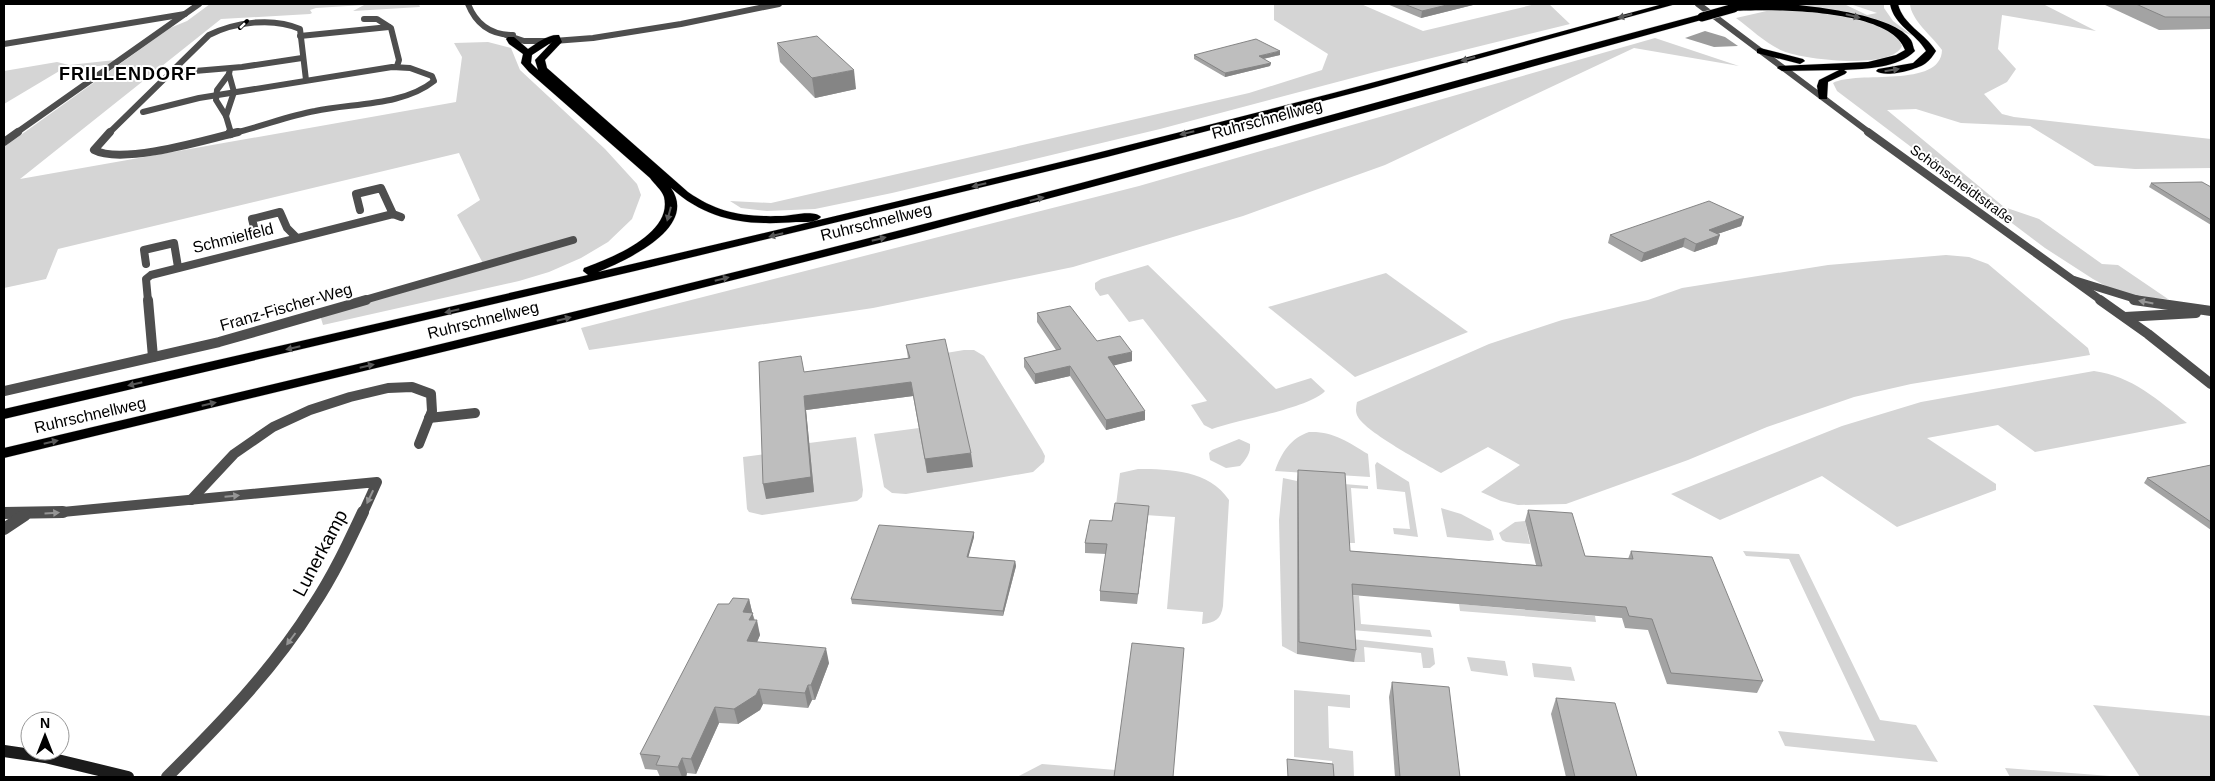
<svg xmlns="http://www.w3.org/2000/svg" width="2215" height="781" font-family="Helvetica,sans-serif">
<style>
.green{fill:#d5d5d5}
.water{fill:#9c9c9c}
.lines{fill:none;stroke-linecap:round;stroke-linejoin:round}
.motorway-casing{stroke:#dbdbdb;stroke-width:1}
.minor-far3{stroke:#4e4e4e;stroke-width:6}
.minor-far2{stroke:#4e4e4e;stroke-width:8}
.minor-far1{stroke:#4e4e4e;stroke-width:10}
.minor{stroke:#4e4e4e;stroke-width:12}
.tertiary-far2{stroke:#4e4e4e;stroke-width:6}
.tertiary-far1{stroke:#4e4e4e;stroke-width:8}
.tertiary{stroke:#4e4e4e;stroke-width:10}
.secondary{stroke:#1b1b1b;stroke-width:12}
.motorway{fill:#000;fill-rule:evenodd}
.rail-casing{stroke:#000;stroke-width:4}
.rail{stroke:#fff;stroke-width:2.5;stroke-dasharray:7;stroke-linecap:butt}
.motorway-bridge-casing{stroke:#dbdbdb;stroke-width:10;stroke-linecap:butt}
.motorway-bridge{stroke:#000;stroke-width:9}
.wall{fill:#a3a3a3}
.shaded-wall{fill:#858585}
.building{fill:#bebebe;stroke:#858585}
.oneway{fill:#595959}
.oneway2{fill:#959595}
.labels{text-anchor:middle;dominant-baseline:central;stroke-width:4;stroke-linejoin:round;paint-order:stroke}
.far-street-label{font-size:14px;fill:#000;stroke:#fff}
.street-label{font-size:16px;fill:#000;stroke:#fff}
.far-district-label{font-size:18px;font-weight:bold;letter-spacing:1px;fill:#000;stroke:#fff}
.near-street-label{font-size:19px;fill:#000;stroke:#fff}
</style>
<rect width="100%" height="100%" fill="#fff"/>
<g class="green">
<path d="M210 4H419L420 7 353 11 364 5 316 8 310 10 312 13 310 14 221 19 20 179 456 102 462 57 454 43 488 42 511 48 520 70 605 149 637 184 641 195 632 219 608 242 581 258 549 272 519 281 323 325 320 315 485 267 457 215 480 200 459 153 58 249 46 279 4 288V147L170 28 187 21Z"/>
<path d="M1274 4H1361L1423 31 1536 4H1549L1570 24 1375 72 1160 129 892 193 815 209 767 211 741 208 730 201 771 203 1249 93 1322 70 1328 54 1274 20Z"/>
<path d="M1785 4H1844L1867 15 1877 13 1850 4H1884V8L1893 21 1913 36C1871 17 1830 8 1785 4Z"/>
<path d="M1910 4H2043L2096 31 2002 15 1998 49 2016 69 2007 82 1984 94 2002 114 2014 117 2211 139V168L2135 169 2095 166 2030 126 1961 123 1916 109 1887 110 2004 207 2039 219 2102 264 2118 265 2168 299 2134 297 2113 290 2093 279 2045 248 1837 91 1833 83C1857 70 1941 89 1942 50 1933 37 1911 20 1910 4Z"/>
<path d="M1771 10C1798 10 1894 16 1902 46 1892 70 1804 60 1783 51 1766 44 1751 29 1736 18Z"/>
<path d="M1655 38 1739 66 1634 48 1385 165 1243 216 1073 267 873 308 589 350 581 328 1139 186Z"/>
<path d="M115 60 107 65 61 70 4 104V71L57 62 69 65Z"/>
<path d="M1946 255 1969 257 1988 264 2088 348 2090 355 1911 384 1854 397 1767 427 1688 460 1566 504 1518 505 1501 501 1481 492 1520 465 1488 447 1441 473C1424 463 1366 432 1358 417 1355 412 1356 407 1357 402L1489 344 1562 320 1648 300 1682 288 1828 265Z"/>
<path d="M1148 265 1276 389 1311 378 1325 391C1310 408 1237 420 1212 429L1204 425 1191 405 1207 401 1143 319 1129 322 1108 294 1100 296 1095 289V283L1101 279Z"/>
<path d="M1386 273 1468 332 1355 377 1268 307Z"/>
<path d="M964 350H974L984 356 1042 450 1045 456 1044 462 1033 472 906 494 892 493 884 487 874 434 919 428 946 353Z"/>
<path d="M2094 371C2132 376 2158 400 2187 423L2035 452 1998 425 1927 438 1996 484V490L1897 527 1822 476 1720 520 1671 494 1842 426 1921 402Z"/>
<path d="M1309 432C1333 431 1348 442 1368 454L1370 477 1275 471C1281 453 1291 438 1309 432Z"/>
<path d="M856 437 863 490 862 497 857 501 762 515 749 512 747 509 743 457 765 454 766 499 813 492 809 443Z"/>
<path d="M1239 439 1250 444C1251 453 1246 459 1240 466L1226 468 1210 460 1209 453 1212 450Z"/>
<path d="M1377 462 1409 482 1418 537 1394 534 1393 528 1410 529 1405 492 1377 489 1375 465Z"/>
<path d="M1138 469C1170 469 1209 470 1229 500L1223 606C1221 619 1215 623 1202 624L1203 612 1167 609 1175 517 1115 513 1120 473Z"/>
<path d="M1283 478 1297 481V654L1282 646 1279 520Z"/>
<path d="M1344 484 1368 486V489L1351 488 1355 543H1347Z"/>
<path d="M1441 508 1461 514 1491 530 1494 540 1489 541 1447 537Z"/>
<path d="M1525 521 1530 544 1506 542 1502 540 1499 533 1515 522Z"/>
<path d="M1743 551 1799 554 1880 720 1916 725 1938 762 1785 746 1778 731 1875 741 1789 559 1746 556Z"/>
<path d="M1350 595 1359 596 1361 624 1430 630 1432 637 1352 630Z"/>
<path d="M1459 604 1595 616 1596 622 1460 611Z"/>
<path d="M1352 639 1433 648 1435 664 1430 668H1423L1421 653 1364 647 1365 662H1354Z"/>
<path d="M1467 657 1505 661 1508 676 1471 671Z"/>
<path d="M1532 663 1571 667 1575 681 1534 677Z"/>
<path d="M1294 690 1350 695V708L1328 706 1329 748 1353 751 1354 777H1333L1332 761 1294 757Z"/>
<path d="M2093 705 2211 716V777H2140Z"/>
<path d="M1042 764 1116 770 1115 777H1017Z"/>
<path d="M2005 768 2123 777H2010Z"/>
</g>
<path class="water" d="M1705 31 1725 37 1738 46 1714 47 1685 38Z"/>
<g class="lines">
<defs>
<g id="motorway">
<path d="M1663 4H1676L1369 89 1107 157 635 271 4 419V409L588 275 583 271 584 268C611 258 673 234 664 197 662 190 654 184 650 178L529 72 521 63 523 54 509 44 506 39 508 37H514L528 49C537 43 548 34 559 35L562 42 545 60 547 68 688 192C718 213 744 217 780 216 790 216 814 209 821 217 816 223 804 222 796 222 747 226 708 221 671 188 699 228 625 261 598 272 820 220 1042 168 1263 111 1397 77 1530 40 1663 4ZM552 42 535 60 538 70 531 63 532 55Z"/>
<path d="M1786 4C1814 6 1895 15 1911 40 1913 43 1913 48 1915 51 1898 68 1866 69 1844 70L1847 72 1845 74 1828 82 1827 99H1819L1817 86 1819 80 1839 70 1782 71 1777 68 1779 66 1868 62 1896 55 1905 50C1891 8 1771 9 1734 11L1730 8 1734 5Z"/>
<path d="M1890 4H1898C1903 25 1925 33 1936 51 1933 56 1930 60 1926 63 1917 70 1885 78 1876 71L1878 69 1913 63 1926 51C1916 33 1894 26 1890 4Z"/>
<path d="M1702 14 1706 17 1705 19 1212 155 915 234 571 321 4 458V448C338 369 672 290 1005 203 1238 142 1469 76 1702 14Z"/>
<path d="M1760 48 1803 59 1805 61 1800 64 1757 53V49Z"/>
</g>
</defs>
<use href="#motorway" class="motorway-casing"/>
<g class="minor-far3">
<path d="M364 19H377L391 28 399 60 397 66"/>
<path d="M300 36 389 27"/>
<path d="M4 44 185 14"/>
<path d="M230 69 229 74 217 90 216 100 226 116 231 133"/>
<path d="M171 73 242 67 302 58"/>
<path d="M143 112 199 98 392 67 410 68 432 76 434 81C403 106 353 103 315 111 287 116 261 127 233 133"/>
<path d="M226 116 234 92 229 74"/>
<path d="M16 133 199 4"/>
<path d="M109 133 209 35C235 22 273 17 300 29L306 80"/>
</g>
<g class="minor-far2">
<path d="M110 132 94 150C122 165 206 140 238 132"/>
<path d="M230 132 231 134"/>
<path d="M4 142 18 132"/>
<path d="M360 210 356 194 381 188 393 214"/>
<path d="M256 235 252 219 280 212 287 228 296 237"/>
<path d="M146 264 144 250 174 243 178 267"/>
<path d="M2074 280 2142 301"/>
<path d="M148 301 146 279 151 275 393 214 401 217"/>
<path d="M361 301 573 240"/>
</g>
<g class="minor-far1">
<path d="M148 300 153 357"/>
<path d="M2134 300 2211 311"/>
<path d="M2125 317 2196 313"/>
<path d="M4 391 219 342 366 300"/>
<path d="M429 418 475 413"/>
<path d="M191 500 234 454 273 427 310 410 350 397 388 388 412 387 431 394 432 411 419 444"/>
<path d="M4 513H52L377 482 363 513"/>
</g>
<g class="minor">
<path d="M4 513 63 512"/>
<path d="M4 529 25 515"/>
<path d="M167 777C220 724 273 670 313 606 333 576 348 544 363 512"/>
</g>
<g class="tertiary-far2">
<path d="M468 4C476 24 491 35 513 35"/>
<path d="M1698 4 1870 133"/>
<path d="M506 35 524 41H554L593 38 681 24 779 4"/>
</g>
<path class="tertiary-far1" d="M1868 132 2102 301"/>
<path class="tertiary" d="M2100 300 2148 334 2211 384"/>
<path class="secondary" d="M4 751 45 757 128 777"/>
<use href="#motorway" class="motorway"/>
<defs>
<path id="rail" d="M240 28 247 21"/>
</defs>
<use href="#rail" class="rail-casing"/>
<use href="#rail" class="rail"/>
<defs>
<path id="motorway-bridge" d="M1702 17 1734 8"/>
</defs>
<use href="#motorway-bridge" class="motorway-bridge-casing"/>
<use href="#motorway-bridge" class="motorway-bridge"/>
</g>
<g class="wall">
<path d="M1387 4H1477L1421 18Z"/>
<path d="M2103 4H2211V29L2159 30Z"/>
<path d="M777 43 856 89 815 98 780 62Z"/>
<path d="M1194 55H1280L1263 59 1271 63 1270 66 1225 77 1194 59Z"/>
<path d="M2151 183 2211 187V225L2149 187Z"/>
<path d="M1744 217 1741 226 1717 234V244L1694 252 1683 247 1641 262 1608 243 1610 235Z"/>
<path d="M1037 313 1097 341 1132 361 1113 365 1145 420 1106 430 1070 376 1035 384 1024 367V358L1056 350 1037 322Z"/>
<path d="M906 345 973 467 927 473 913 396 806 410 814 492 766 499 804 372 908 358Z"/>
<path d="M2211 465V530L2144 483 2147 478Z"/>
<path d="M1298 470 1350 551 1536 565 1525 521 1528 510 1585 556 1628 559 1631 551 1763 681 1757 693 1667 684 1648 630 1625 628 1622 618 1352 595 1356 650 1354 662 1297 654V481Z"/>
<path d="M1148 516 1137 604 1100 601V591L1106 554 1085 553V543L1112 521Z"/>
<path d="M974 532V537L968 557 1015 561 1016 566 1003 616 852 604 851 599Z"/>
<path d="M749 599 752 612 760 635 757 642 829 663 815 700H812L808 708 763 704 760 710 738 724 719 723 696 774 687 773 686 777H660L657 770 645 769 640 754 729 604Z"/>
<path d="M1392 682 1460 777H1395L1389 697Z"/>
<path d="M1556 698 1637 777H1566L1551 714Z"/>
</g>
<g class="shaded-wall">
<path d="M1451 4H1477L1421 18 1422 11Z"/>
<path d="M1280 51V55L1258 60 1259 56Z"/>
<path d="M1271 63 1270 66 1225 77V73Z"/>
<path d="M854 70 856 89 815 98 812 78Z"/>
<path d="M1744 217 1741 226 1706 238 1709 230Z"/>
<path d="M1720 235 1717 244 1694 252 1696 244Z"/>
<path d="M1685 238 1683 247 1641 262 1644 253Z"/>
<path d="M1132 352V361L1108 367V357Z"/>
<path d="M1070 366V376L1035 384V374Z"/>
<path d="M911 382 913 396 806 410 814 492 766 499 763 484 804 396Z"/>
<path d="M1145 411V420L1106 430V420Z"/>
<path d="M971 453 973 467 927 473 925 459Z"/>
<path d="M1149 506 1148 516 1137 604 1138 594Z"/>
<path d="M974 532V537L967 562V557Z"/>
<path d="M1015 561 1016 566 1003 616V611Z"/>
<path d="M749 599 755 624 757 620 760 635 751 656 747 641 743 612Z"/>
<path d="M826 648 829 663 815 700 811 685Z"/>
<path d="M808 685 812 700 808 708 805 693Z"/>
<path d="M759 689 763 704 760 710 738 724 734 709Z"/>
<path d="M715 707 719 723 696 774 691 759Z"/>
<path d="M682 758 687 773 686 777H682L678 767Z"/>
</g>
<g class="building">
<path d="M1404 4H1451L1422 11Z"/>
<path d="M2136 4H2211V17H2165Z"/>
<path d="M817 36 854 70 812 78 777 43Z"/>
<path d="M1256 39 1280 51 1259 56 1271 63 1225 73 1194 55Z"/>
<path d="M2202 182 2211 187V220L2151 183Z"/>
<path d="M1709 201 1744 217 1709 230 1720 235 1696 244 1685 238 1644 253 1610 235Z"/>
<path d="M1070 306 1097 341 1120 336 1132 352 1108 357 1145 411 1106 420 1070 366 1035 374 1024 358 1061 349 1037 313Z"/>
<path d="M945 339 971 453 925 459 911 382 804 396 811 477 763 484 759 362 801 356 804 372 910 358 906 345Z"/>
<path d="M2211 465V522L2147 478Z"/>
<path d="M1298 470 1345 473 1350 551 1542 566 1528 510 1572 513 1585 556 1633 559 1631 551 1712 557 1763 681 1671 673 1652 619 1629 616 1626 607 1352 584 1356 650 1299 642Z"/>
<path d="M1115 503 1149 506 1138 594 1100 591 1107 544 1085 543 1090 520 1112 521Z"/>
<path d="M879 525 974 532 967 557 1015 561 1003 611 851 599Z"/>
<path d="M733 598 749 599 743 612 753 613 749 620H757L747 641 826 648 811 685H808L805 693 759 689 756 695 734 709 715 707 691 759 682 758 678 767 656 765 660 756 640 754 718 604H729Z"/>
<path d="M1132 643 1184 648 1173 777H1114Z"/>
<path d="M1392 682 1449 687 1460 777H1400Z"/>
<path d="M1556 698 1615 703 1637 777H1575Z"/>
<path d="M1287 759 1333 764 1334 777H1288Z"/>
</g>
<defs><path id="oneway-solid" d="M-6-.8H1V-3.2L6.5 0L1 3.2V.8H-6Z" transform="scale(1.25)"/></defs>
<g class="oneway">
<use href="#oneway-solid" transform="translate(1625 16) rotate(165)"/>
<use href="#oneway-solid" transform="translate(1853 16) rotate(14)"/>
<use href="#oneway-solid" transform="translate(1468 59) rotate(165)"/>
<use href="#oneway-solid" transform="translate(1892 70) rotate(-9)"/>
<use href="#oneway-solid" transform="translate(1187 133) rotate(166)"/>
<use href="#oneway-solid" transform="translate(979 185) rotate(166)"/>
<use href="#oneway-solid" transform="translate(1037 199) rotate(-15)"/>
<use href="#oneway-solid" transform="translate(669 214) rotate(105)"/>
<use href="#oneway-solid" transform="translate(776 235) rotate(166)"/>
<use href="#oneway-solid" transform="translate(879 239) rotate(-14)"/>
<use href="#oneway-solid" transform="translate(722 279) rotate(-14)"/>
<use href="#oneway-solid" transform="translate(452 311) rotate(167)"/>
<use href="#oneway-solid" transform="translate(564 319) rotate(-14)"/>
<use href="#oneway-solid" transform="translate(293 348) rotate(167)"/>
<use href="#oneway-solid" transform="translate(367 366) rotate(-13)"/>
<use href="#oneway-solid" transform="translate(135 384) rotate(167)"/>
<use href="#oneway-solid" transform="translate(209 404) rotate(-13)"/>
<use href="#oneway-solid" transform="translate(51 442) rotate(-13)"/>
</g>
<g class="oneway2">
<use href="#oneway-solid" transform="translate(2146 302) rotate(-169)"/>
<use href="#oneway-solid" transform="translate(232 496) rotate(-5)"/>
<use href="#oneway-solid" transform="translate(370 497) rotate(115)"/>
<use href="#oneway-solid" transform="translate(52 513) rotate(-4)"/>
<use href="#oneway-solid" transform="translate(291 639) rotate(127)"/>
</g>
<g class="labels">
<g class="far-street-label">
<text transform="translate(1962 184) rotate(36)">Schönscheidtstraße</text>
</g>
<g class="street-label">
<text transform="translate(1267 119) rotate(-15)">Ruhrschnellweg</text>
<text transform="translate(876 222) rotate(-14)">Ruhrschnellweg</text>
<text transform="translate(233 238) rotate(-14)">Schmielfeld</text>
<text transform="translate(286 307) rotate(-16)">Franz-Fischer-Weg</text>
<text transform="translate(483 320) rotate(-14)">Ruhrschnellweg</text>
<text transform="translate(90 415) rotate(-13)">Ruhrschnellweg</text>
</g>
<g class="far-district-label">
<text x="128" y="74">FRILLENDORF</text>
</g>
<g class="near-street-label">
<text transform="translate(320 553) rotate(-62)">Lunerkamp</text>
</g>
</g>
<rect width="2215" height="781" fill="none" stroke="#000000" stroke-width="10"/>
<g transform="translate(45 736)"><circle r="24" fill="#ffffff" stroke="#999999"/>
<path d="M0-4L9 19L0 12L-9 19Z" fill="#000000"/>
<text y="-8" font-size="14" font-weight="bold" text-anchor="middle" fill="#000000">N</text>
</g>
</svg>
